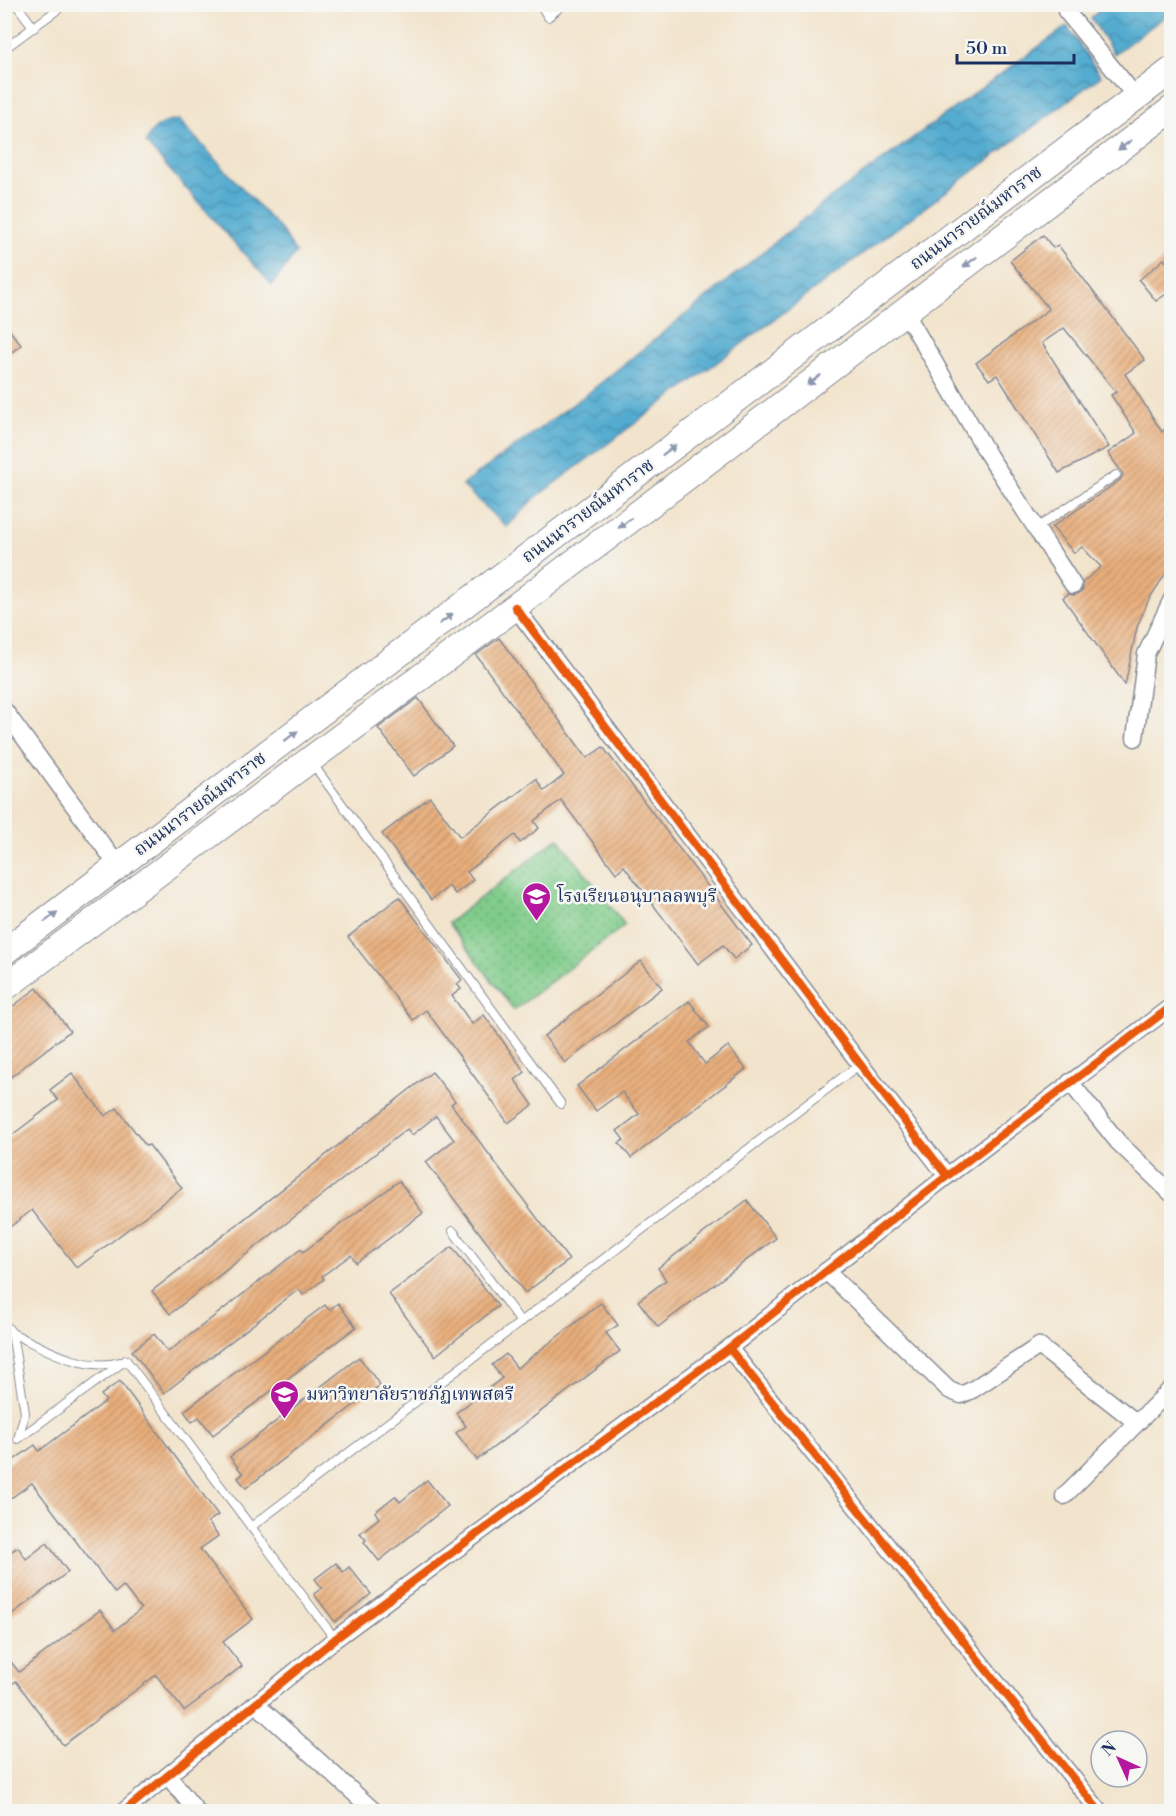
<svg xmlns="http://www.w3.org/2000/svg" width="1176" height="1816" font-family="'Libre Bodoni','Noto Serif Thai',serif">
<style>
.green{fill:url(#green-dots);stroke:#4e7e74;stroke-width:1.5}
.water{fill:url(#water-waves);stroke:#376e97;stroke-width:1.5}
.building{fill:url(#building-hatch)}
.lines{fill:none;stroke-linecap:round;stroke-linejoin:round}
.service-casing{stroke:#868a95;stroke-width:10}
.minor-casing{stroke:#868a95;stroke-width:19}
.primary-casing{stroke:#868a95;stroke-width:28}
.service{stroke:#fff;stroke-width:8}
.minor{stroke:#fff;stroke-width:16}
.primary{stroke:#fff;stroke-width:26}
.cycleway-casing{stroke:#f6f6f2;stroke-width:11}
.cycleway{stroke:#e8590c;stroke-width:8}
.oneway{fill:#8d97ae}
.labels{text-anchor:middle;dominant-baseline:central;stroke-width:5;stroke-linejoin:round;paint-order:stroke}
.street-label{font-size:18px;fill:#1b2f5e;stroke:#f6f6f2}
.poi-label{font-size:18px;fill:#1b2f5e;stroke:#f6f6f2;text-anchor:start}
</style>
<defs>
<pattern id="green-dots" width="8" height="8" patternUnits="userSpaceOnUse" patternTransform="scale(1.5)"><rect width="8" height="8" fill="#80cc8a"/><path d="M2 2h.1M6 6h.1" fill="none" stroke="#68a674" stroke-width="1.8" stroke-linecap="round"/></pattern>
<pattern id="water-waves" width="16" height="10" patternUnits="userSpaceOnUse" patternTransform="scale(1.5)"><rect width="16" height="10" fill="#53acd0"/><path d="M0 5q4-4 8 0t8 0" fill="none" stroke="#448cac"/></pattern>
<pattern id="building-hatch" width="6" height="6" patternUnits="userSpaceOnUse" patternTransform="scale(1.5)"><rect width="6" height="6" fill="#e9af7c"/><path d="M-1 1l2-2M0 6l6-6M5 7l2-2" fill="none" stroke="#bc8f69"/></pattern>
</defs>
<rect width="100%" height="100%" fill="#f6f6f2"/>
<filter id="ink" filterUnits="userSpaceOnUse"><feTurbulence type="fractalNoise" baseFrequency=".0167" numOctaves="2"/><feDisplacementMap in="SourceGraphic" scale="12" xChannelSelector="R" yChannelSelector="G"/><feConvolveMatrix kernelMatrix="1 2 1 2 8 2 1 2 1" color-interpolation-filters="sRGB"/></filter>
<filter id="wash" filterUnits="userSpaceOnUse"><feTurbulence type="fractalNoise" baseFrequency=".008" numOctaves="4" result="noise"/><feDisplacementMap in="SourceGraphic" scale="24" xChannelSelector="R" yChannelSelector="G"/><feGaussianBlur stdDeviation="1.35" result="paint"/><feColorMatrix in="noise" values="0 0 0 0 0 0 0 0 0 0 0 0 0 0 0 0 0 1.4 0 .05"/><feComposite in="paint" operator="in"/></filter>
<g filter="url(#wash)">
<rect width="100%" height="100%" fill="#f2e4cc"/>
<path class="green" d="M558 838 625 925 514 1010 448 923Z"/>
<g class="water">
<path d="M1105 5H1171V12L1114 54 1091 18Z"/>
<path d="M1067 26 1101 76 535 498 507 527 462 485 587 394 826 201Z"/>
<path d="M179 120 281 230 296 253 272 285 146 143C151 128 164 121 179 120Z"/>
</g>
<g id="blocks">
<g class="building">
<path d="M1043 235 1053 248 1058 245 1145 360 1125 374 1162 432 1172 422V564L1149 599 1137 627 1125 685 1063 598 1068 594 1074 595 1079 593 1083 589V582L1101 567 1082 547 1074 553 1052 527 1120 480 1123 474 1108 453 1136 433 1111 395 1116 392 1064 328 1042 343 1109 447 1059 473 997 375 989 380 976 363 1049 309 1010 261Z"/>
<path d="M1164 259 1172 269V290L1156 301 1139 280Z"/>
<path d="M4 323 21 345 4 358Z"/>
<path d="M499 638 587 758 603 747 752 945 734 959 723 945 698 964 624 866 616 873 561 800 534 821 539 828 520 843 515 835 467 872 473 880 455 894 449 886 431 900 382 834 430 797 460 837 536 779 544 791 564 775 476 655Z"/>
<path d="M418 698 453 746 414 776 378 728Z"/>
<path d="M399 897 462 980 457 984 461 989 452 996 472 1024 484 1015 525 1072 515 1080 533 1105 508 1123 426 1010 413 1020 348 937Z"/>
<path d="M641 961 662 988 565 1063 544 1036Z"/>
<path d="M37 988 70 1031 4 1082V1013Z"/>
<path d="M689 1001 709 1027 689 1042 705 1064 728 1046 746 1069 631 1158 619 1143 624 1140 617 1131 639 1114 622 1092 596 1111 577 1086Z"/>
<path d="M432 1072 455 1101 451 1104 569 1260 525 1293 426 1162 454 1140 436 1116 412 1135 407 1129 170 1314 152 1291Z"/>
<path d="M72 1073 105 1116 117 1108 146 1146 149 1145 182 1188 77 1268 32 1210 10 1227 4 1220V1141L58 1100 50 1090Z"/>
<path d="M399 1181 423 1213 356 1263 351 1255 322 1276 324 1279 303 1295 299 1289 164 1393 132 1351 154 1334 168 1352 301 1249 303 1252Z"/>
<path d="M747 1200 776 1238 658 1327 638 1301 666 1280 658 1268Z"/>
<path d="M452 1247 498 1306 435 1356 389 1294Z"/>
<path d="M338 1303 356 1327 213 1435 199 1417 192 1422 184 1411 325 1305 329 1310Z"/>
<path d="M601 1303 618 1325 606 1333 620 1351 477 1460 456 1433 466 1426 456 1413 502 1378 492 1365 506 1354 517 1368Z"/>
<path d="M359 1357 380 1385 246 1488 238 1478 243 1474 230 1457Z"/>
<path d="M120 1381 218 1515 208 1522 218 1536 200 1549 253 1619 223 1642 242 1666 184 1711 156 1675 63 1745 16 1681 4 1690V1653L19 1672 100 1610 115 1630 141 1609 123 1586 115 1593 32 1483 4 1503V1467L35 1445 39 1451 106 1401 101 1395Z"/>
<path d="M427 1480 448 1506 379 1561 364 1542 366 1540 360 1533 379 1518 375 1512 395 1496 400 1502Z"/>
<path d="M47 1543 68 1572 4 1620V1556L18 1547 26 1559Z"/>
<path d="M336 1563 343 1572 349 1567 371 1594 335 1622 314 1594 322 1588 315 1579Z"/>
</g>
</g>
</g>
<g filter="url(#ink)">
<use href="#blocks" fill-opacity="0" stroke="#868a95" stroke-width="1.5"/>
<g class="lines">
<defs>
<g id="service">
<path d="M16 4 34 28"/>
<path d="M540 4 548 17 564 4"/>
<path d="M4 49 65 4"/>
<path d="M1035 529 1116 475"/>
<path d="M312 763 561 1104"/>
<path d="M453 1231 521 1322"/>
<path d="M4 1323 12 1333 25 1413 18 1439 126 1360"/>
<path d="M12 1333C46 1349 82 1372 120 1362"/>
<path d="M126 1360 335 1639"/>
<path d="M251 1527 860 1064"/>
</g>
<g id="minor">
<path d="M1066 4V11L1127 86"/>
<path d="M905 312 989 456 1073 585"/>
<path d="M515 607 860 1064 947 1176"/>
<path d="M4 710 118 866"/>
<path d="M1135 738 1146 654 1172 599"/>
<path d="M1070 1082 1118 1142 1172 1194"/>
<path d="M826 1271 949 1390 961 1395 972 1390 1039 1346 1137 1423"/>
<path d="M729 1348 1100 1812"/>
<path d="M1064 1496 1172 1388"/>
<path d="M256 1704 375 1812"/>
<path d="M168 1776 197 1812"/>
<path d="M123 1812 335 1639 729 1348 947 1176 1172 1006"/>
</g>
<g id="primary">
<path d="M4 952 1172 70"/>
<path d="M4 988 515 607 1172 109"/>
</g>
</defs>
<use href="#service" class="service-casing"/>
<use href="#minor" class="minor-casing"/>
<use href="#primary" class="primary-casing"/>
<use href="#service" class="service"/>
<use href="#minor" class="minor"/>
<use href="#primary" class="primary"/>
<defs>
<g id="cycleway">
<path d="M515 607 860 1064 947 1176"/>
<path d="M729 1348 1100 1812"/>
<path d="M123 1812 335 1639 729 1348 947 1176 1172 1006"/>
</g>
</defs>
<use href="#cycleway" class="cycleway-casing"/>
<use href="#cycleway" class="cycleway"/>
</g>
<defs><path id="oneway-solid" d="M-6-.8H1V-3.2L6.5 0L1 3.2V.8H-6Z" transform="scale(1.5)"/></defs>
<g class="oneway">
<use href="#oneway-solid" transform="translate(1125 145) rotate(143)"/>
<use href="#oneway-solid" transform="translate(970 262) rotate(143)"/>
<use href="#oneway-solid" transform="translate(814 380) rotate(143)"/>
<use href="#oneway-solid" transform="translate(669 450) rotate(-37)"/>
<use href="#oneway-solid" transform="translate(625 523) rotate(143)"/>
<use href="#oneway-solid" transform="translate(446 619) rotate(-37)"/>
<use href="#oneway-solid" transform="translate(291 736) rotate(-37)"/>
<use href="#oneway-solid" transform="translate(51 917) rotate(-37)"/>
</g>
</g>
<defs>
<symbol id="school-pin" viewBox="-11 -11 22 30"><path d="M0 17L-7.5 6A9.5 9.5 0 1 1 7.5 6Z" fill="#b5179e" stroke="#f6f6f2"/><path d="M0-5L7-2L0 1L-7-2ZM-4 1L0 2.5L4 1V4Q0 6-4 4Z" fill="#fff"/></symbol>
<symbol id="university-pin" viewBox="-11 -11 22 30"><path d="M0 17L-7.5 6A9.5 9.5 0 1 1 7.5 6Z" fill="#b5179e" stroke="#f6f6f2"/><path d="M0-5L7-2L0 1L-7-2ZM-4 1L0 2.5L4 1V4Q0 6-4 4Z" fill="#fff"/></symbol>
</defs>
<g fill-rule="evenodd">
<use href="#school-pin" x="520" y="880" width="33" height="45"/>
<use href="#university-pin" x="268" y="1378" width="33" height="45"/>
</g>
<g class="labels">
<g class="street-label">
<text transform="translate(976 218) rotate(-37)">ถนนนารายณ์มหาราช</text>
<text transform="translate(588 511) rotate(-37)">ถนนนารายณ์มหาราช</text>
<text transform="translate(200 804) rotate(-37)">ถนนนารายณ์มหาราช</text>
</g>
<g class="poi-label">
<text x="557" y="896">โรงเรียนอนุบาลลพบุรี</text>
<text x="306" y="1394">มหาวิทยาลัยราชภัฏเทพสตรี</text>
</g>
</g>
<rect width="1176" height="1816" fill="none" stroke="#f6f6f2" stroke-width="24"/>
<g transform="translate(1119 1759) rotate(315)"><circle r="28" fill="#f6f6f2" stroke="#9ea6b7" stroke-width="1.5"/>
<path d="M0-4.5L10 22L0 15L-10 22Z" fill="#b5179e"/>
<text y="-9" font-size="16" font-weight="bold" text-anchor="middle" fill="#1b2f5e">N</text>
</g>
<path d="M957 54v9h117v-9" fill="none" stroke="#1b2f5e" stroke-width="3"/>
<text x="966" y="54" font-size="18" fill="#1b2f5e" stroke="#f6f6f2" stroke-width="4.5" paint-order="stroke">50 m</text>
</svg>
